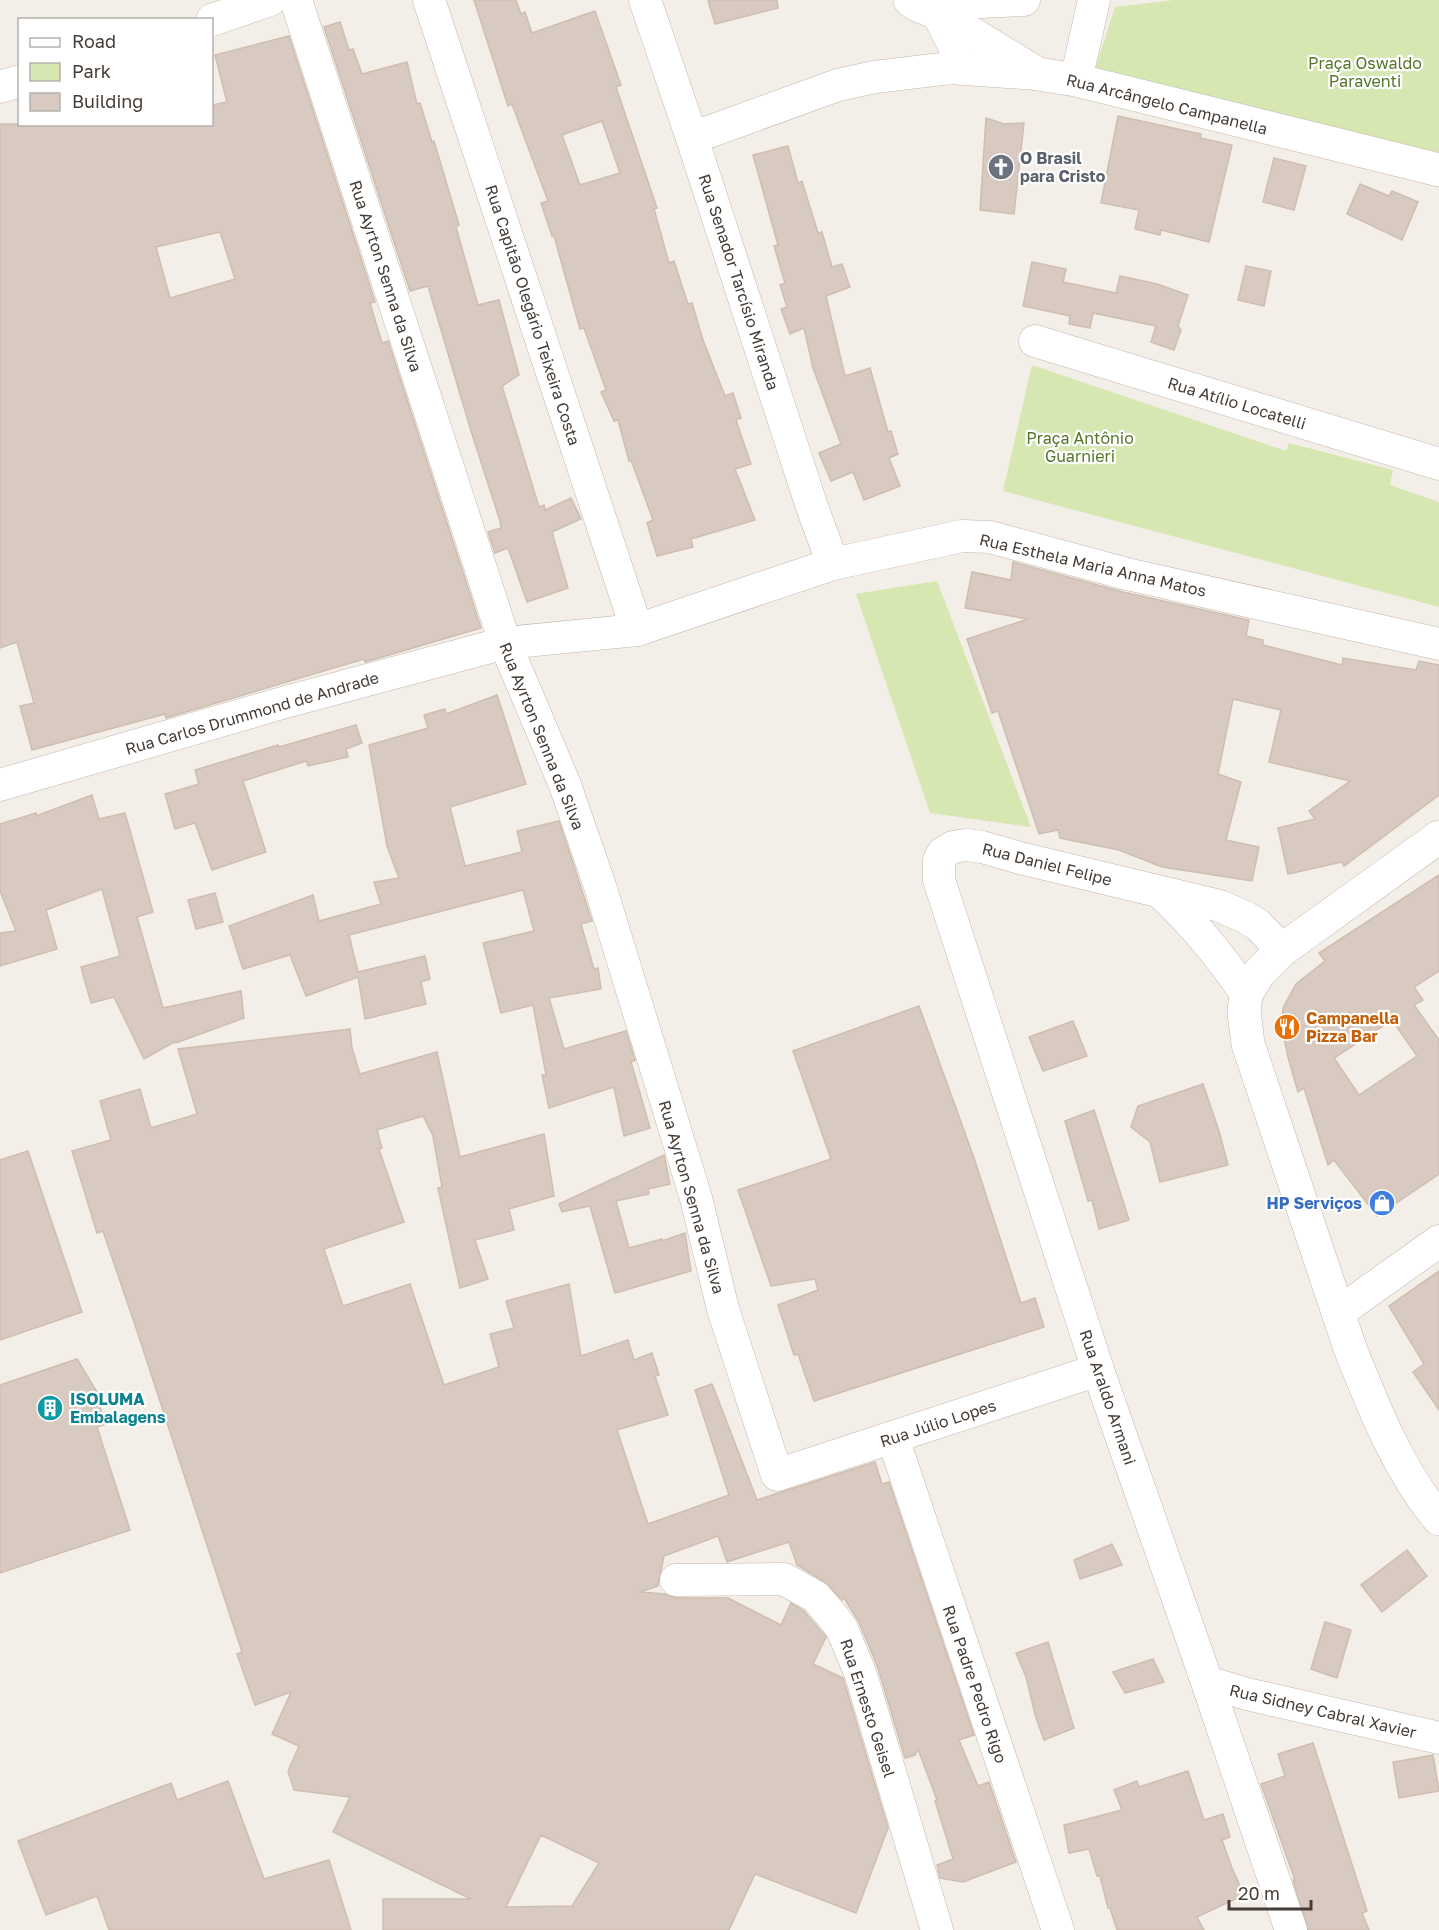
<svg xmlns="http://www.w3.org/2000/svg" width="1439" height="1930" font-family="'Golos Text',sans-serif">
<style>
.green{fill:#d7e7b1}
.building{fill:#d8cac0;stroke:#cfbeb0;stroke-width:1.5;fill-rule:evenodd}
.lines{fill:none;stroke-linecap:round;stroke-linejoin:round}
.minor-casing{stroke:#c1b7ad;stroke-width:33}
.tertiary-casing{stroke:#c1b7ad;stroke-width:34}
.minor{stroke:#fff;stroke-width:32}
.tertiary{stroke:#fff;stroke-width:33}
.labels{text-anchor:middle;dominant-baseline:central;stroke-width:4.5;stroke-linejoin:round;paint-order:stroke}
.park-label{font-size:16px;fill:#54772a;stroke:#fff}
.street-label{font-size:16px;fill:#463d36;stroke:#fff}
.worship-label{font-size:16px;font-weight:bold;fill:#5b616d;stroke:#fff;text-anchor:start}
.food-label{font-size:16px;font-weight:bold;fill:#c56008;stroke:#fff;text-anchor:start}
.shop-label{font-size:16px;font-weight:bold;fill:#366cbe;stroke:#fff;text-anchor:end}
.culture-label{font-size:16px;font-weight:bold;fill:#0d838f;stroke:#fff;text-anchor:start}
</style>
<rect width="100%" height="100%" fill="#f3eee7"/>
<g class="green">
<path d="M1174 0H1439V170L1094 72 1115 7Z"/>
<path d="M1032 365 1286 451 1289 443 1393 470 1390 485 1439 502V607L1003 491Z"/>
<path d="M937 581 1031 827 930 813 856 594Z"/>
</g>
<g class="building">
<path d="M474 0H516L521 14 525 12 532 33 595 11 621 85 616 87 657 208 654 209 669 263 674 261 688 304 692 303 703 340 725 396 733 393 741 418 736 420 751 464 735 469 755 520 691 539 693 547 657 556 647 523 653 520 631 460 629 461 618 420 614 421 601 392 606 390 584 328 580 329 554 236H552L541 203 548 201 512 104 508 106ZM602 121 620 173 580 185 562 135Z"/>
<path d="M708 0H777L778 8 715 24Z"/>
<path d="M340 22 349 50 353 49 362 74 407 62 417 104 420 103 432 142 434 141 459 225 456 227 478 305 499 300 519 375 502 386 539 507 544 505 545 510 571 498 581 519 552 532 568 588 527 602 508 548 495 553 488 532 501 528 500 521 471 431 428 286 410 291 324 27Z"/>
<path d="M289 36 375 302 370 303 382 343 388 341 481 628 365 662 364 659 166 718 165 714 32 750 20 706 34 703 17 642 0 648V124H212V105L227 102 215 55ZM220 232 235 279 170 298 156 247Z"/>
<path d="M1118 116 1201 134 1200 138 1232 145 1209 242 1161 230 1160 235 1135 229 1139 210 1101 203Z"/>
<path d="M986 118 1004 124 1024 123 1014 214 980 210Z"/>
<path d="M788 146 798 183 802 181 818 233 822 232 832 267 842 264 850 287 826 296 845 376 870 368 888 432 891 431 898 454 889 458 900 486 864 500 853 472 831 481 819 453 841 444 813 368 804 328 790 334 781 309 787 307 780 285 785 283 774 246 778 245 753 155Z"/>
<path d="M1274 158 1306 166 1294 210 1263 202Z"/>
<path d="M1360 184 1389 196 1392 191 1418 202 1402 240 1347 214Z"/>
<path d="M1032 262 1066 269 1063 282 1116 293 1120 276 1157 284 1188 295 1178 326 1181 330 1174 350 1151 342 1156 326 1093 313 1090 328 1069 324 1070 316 1023 306Z"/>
<path d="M1246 266 1271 271 1264 306 1238 300Z"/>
<path d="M1013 562 1123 592 1249 620 1246 636 1263 640V645L1342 665 1343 658 1416 670 1419 661 1439 665V795L1344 866 1342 862 1288 874 1278 828 1315 819 1309 811 1350 781 1269 762 1281 710 1233 699 1218 774 1241 782 1226 840 1259 847 1252 881 1162 867 1119 850 1060 838 1058 830 1039 834 998 711 992 713 967 639 1028 619 965 608 972 572 1011 580Z"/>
<path d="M497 695 526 784 450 807 465 866 522 852 517 831 559 821 592 921 581 924 594 969 598 968 601 989 549 998 564 1049 626 1031 635 1060 631 1062 650 1128 624 1136 614 1087 549 1108 542 1075H546L533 1005 501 1013 483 943 534 931 523 890 349 935 358 972 425 956 430 979 421 982 426 1004 365 1019 358 977 306 996 290 955 243 969 229 926 313 895 319 921 381 904 374 882 399 878 387 846 369 745 428 728 424 715 445 709 446 714Z"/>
<path d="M356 725 362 743 346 749 348 757 308 766 306 761 243 781 266 852 212 870 195 823 175 829 165 794 199 784 195 770 278 745 279 747Z"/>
<path d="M92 795 99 819 125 813 153 912 137 917 163 1008 241 991 244 1018 176 1043V1041L144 1059 114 997 91 1003 81 967 120 956 102 889 46 910 57 949 0 966V933L16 931 0 891V824L36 813V816Z"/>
<path d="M1439 875V971L1414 987 1423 1000 1414 1005 1439 1040V1174L1377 1216 1334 1160 1328 1165 1304 1088 1298 1092 1288 1057 1282 1028 1283 1008 1296 984 1325 961 1319 953ZM1392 1020 1417 1056 1359 1095 1334 1058Z"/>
<path d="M215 893 223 922 196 929 188 900Z"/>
<path d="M919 1006 974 1158 1021 1303 1035 1298 1044 1327 814 1401 798 1354 794 1355 778 1305 818 1290 815 1279 771 1286 738 1190 831 1159 793 1051Z"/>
<path d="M1073 1021 1087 1056 1043 1071 1029 1037Z"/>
<path d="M350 1029 352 1048 360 1074 437 1052 460 1157 544 1134 554 1196 509 1209 514 1230 475 1240 488 1279 460 1288 438 1188 442 1187 433 1136 423 1116 377 1130 382 1148 379 1149 404 1222 324 1249 343 1306 410 1284 444 1385 499 1367 490 1334 514 1328 506 1301 569 1284 581 1356 628 1340 634 1360 652 1353 659 1375 655 1376 668 1415 617 1430 648 1524 729 1495 695 1390 712 1384 757 1500 875 1462 882 1484 889 1482 974 1735 959 1740 978 1786 989 1782 1016 1862 963 1882 940 1878 937 1865 953 1859 935 1801 937 1800 918 1749 915 1755 905 1758 878 1668 859 1622 844 1598 842 1600 825 1582 797 1565 789 1542 727 1562 718 1536 664 1556 658 1586 640 1592 665 1594 676 1598H728L781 1625 791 1603 804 1611 826 1637 813 1664 843 1678 888 1828 856 1913 755 1874 729 1930H383V1899H471L333 1832 350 1797 294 1790 288 1771 299 1746 272 1734 291 1692 255 1705 237 1654 242 1652 139 1337 103 1231 97 1233 72 1151 111 1140 100 1101 140 1089 151 1128 197 1114 178 1049ZM541 1835 599 1863 572 1906 506 1907Z"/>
<path d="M1203 1084 1219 1131 1228 1165 1160 1182 1150 1142 1131 1127 1138 1106Z"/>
<path d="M1094 1110 1129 1220 1099 1229 1092 1200 1088 1201 1065 1121Z"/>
<path d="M28 1151 82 1312 0 1340V1160Z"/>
<path d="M664 1155 670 1184 648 1189 649 1194 616 1201 629 1248 662 1239V1241L685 1233 691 1271 615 1293 590 1206 562 1212 559 1204Z"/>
<path d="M1439 1271V1410L1413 1372 1424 1364 1389 1306Z"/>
<path d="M77 1359 97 1392 104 1425 97 1427 130 1530 0 1573V1385Z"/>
<path d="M1112 1544 1122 1565 1080 1579 1074 1560Z"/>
<path d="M1407 1550 1427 1576 1382 1612 1361 1585Z"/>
<path d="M1325 1622 1351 1630 1337 1678 1311 1669Z"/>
<path d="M1048 1642 1074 1728 1044 1740 1036 1718 1026 1677 1016 1653Z"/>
<path d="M1153 1659 1164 1682 1125 1693 1113 1672Z"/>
<path d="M1313 1743 1367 1911 1362 1913 1369 1930H1308L1293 1880H1295L1261 1784 1285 1776 1278 1754Z"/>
<path d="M1433 1755 1439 1791 1399 1798 1393 1762Z"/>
<path d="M1188 1771 1204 1820 1223 1814 1230 1837 1222 1840 1232 1868 1244 1895 1197 1917 1204 1930H1117L1110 1908H1108L1100 1876H1097L1089 1849 1069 1853 1064 1825 1122 1810 1114 1790 1137 1781 1139 1787Z"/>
<path d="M228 1781 264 1879 329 1860 351 1930H109L97 1896 46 1915 18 1841 171 1783 177 1800Z"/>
</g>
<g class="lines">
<defs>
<g id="minor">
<path d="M296 0 505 643 565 785 600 886 696 1198 723 1309 777 1475 1098 1370"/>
<path d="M429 0 637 630"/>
<path d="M645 0 692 138 812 507 833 564"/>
<path d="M917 5 1024 0"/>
<path d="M212 20 270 0"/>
<path d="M1076 80 1094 0"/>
<path d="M0 87 20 81"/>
<path d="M692 138 838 85 875 77 950 68 1038 74"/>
<path d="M1035 341 1439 464"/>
<path d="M0 785 282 703 505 643 637 630 833 564 962 536 990 537 1127 574 1439 644"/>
<path d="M1161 893C1194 924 1221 956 1246 994"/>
<path d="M1282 950 1258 925 1245 917 1220 906 1020 858 982 847 966 845 953 847 943 853 939 860V880L1098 1370 1207 1682 1291 1930"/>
<path d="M1338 1313 1439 1241"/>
<path d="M893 1438 1058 1930"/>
<path d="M676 1580 784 1579 816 1597 834 1618 842 1629 861 1675 937 1930"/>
<path d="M1207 1682 1247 1694 1439 1738"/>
</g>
<g id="tertiary">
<path d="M910 0 917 5 938 13 1038 74 1076 80 1439 170"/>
<path d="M938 13 956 49 957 57 950 68"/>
<path d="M1439 837 1282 950 1259 973 1246 994 1244 1012 1248 1044 1350 1348C1374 1408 1398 1470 1439 1519"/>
</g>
</defs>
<use href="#minor" class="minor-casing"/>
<use href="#tertiary" class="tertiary-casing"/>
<use href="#minor" class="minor"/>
<use href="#tertiary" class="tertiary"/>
</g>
<defs>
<symbol id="church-disc" viewBox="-11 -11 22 22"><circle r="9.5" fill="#6b7280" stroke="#fff"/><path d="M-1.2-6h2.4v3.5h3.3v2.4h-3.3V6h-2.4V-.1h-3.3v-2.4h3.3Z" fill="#fff"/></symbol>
<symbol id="restaurant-disc" viewBox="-11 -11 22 22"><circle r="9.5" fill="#e8710a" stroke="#fff"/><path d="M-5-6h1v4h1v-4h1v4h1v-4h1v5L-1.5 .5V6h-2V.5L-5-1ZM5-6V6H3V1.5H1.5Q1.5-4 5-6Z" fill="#fff"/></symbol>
<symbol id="shop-disc" viewBox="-11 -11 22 22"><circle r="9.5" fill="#3f7fe0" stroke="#fff"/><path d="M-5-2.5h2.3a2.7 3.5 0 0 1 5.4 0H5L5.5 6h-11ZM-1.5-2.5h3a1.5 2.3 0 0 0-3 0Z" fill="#fff"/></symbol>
<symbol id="building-disc" viewBox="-11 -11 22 22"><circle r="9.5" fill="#0f9aa8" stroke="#fff"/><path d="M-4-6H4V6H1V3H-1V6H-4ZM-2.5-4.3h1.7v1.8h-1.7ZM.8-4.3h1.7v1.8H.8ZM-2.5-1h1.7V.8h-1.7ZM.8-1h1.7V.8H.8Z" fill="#fff"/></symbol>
</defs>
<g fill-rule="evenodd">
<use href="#church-disc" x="986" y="152" width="30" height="30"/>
<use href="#restaurant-disc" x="1272" y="1012" width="30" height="30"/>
<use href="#shop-disc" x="1367" y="1188" width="30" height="30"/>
<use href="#building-disc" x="35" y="1393" width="30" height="30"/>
</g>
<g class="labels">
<g class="park-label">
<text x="1365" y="63">Praça Oswaldo<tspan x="1365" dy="18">Paraventi</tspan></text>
<text x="1080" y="438">Praça Antônio<tspan x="1080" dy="18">Guarnieri</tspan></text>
</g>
<g class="street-label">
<text transform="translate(1167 104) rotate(14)">Rua Arcângelo Campanella</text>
<text transform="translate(386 276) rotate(72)">Rua Ayrton Senna da Silva</text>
<text transform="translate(739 282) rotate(72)">Rua Senador Tarcísio Miranda</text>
<text transform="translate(533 315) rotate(72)">Rua Capitão Olegário Teixeira Costa</text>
<text transform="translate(1237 403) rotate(17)">Rua Atílio Locatelli</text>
<text transform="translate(1093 565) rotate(13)">Rua Esthela Maria Anna Matos</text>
<text transform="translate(252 713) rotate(-16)">Rua Carlos Drummond de Andrade</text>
<text transform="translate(542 736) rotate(68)">Rua Ayrton Senna da Silva</text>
<text transform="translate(1047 864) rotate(14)">Rua Daniel Felipe</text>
<text transform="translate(692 1197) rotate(74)">Rua Ayrton Senna da Silva</text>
<text transform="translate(1108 1397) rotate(71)">Rua Araldo Armani</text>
<text transform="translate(938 1423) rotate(-18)">Rua Júlio Lopes</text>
<text transform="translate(975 1684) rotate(71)">Rua Padre Pedro Rigo</text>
<text transform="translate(868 1708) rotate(72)">Rua Ernesto Geisel</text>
<text transform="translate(1323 1711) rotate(13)">Rua Sidney Cabral Xavier</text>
</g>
<g class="worship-label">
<text x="1020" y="158">O Brasil<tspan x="1020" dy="18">para Cristo</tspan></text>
</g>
<g class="food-label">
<text x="1306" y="1018">Campanella<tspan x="1306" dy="18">Pizza Bar</tspan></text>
</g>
<g class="shop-label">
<text x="1362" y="1203">HP Serviços</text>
</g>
<g class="culture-label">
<text x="70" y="1399">ISOLUMA<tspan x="70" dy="18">Embalagens</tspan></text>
</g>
</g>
<rect x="18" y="18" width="195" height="108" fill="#ffffff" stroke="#b5b1af" stroke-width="1.5"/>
<rect x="30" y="38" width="30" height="9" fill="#ffffff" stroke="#b5b1af" stroke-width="1.5"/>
<text x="72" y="48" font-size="18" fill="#463d36">Road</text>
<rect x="30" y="63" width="30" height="18" fill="#d7e7b1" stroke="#b5b1af" stroke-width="1.5"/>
<text x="72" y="78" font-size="18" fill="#463d36">Park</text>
<rect x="30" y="93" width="30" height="18" fill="#d8cac0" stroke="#b5b1af" stroke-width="1.5"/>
<text x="72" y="108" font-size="18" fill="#463d36">Building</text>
<path d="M1229 1900v9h82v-9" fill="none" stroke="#463d36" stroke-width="3"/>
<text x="1238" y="1900" font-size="18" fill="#463d36" stroke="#ffffff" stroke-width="4.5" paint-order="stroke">20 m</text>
</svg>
